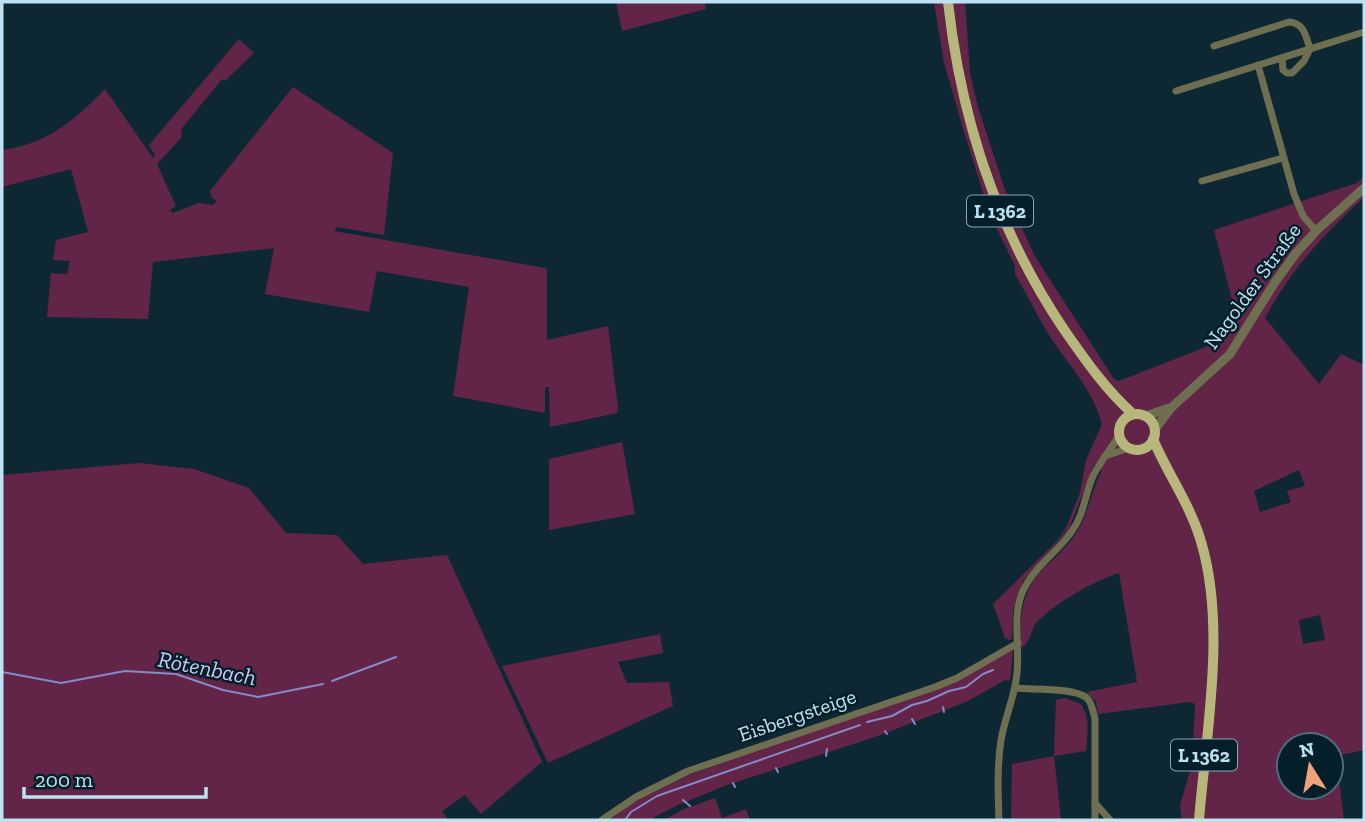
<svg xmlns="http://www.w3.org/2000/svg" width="1366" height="822" font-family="'Zilla Slab',serif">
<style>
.green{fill:#622548;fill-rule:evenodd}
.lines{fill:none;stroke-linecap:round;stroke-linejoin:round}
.stream{stroke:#868ac9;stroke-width:2}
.minor{stroke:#6e6e51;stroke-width:7}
.tertiary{stroke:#6e6e51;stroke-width:9}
.primary{stroke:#b8b77b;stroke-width:10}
.labels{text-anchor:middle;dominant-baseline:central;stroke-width:5;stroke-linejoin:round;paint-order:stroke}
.shield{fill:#041f29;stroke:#85a8b7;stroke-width:2}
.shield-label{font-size:19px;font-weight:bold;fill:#bce2f4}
.street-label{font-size:21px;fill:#bce2f4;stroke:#041f29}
.water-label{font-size:23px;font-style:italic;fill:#cac8f4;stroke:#041f29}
</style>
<rect width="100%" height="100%" fill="#0e2833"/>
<g class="green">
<path d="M616 2H705L706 9 622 31Z"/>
<path d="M934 2H965L970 73 978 107 1004 187 1034 255 1114 379 1119 381 1221 341 1236 315 1214 230 1357 183 1364 176V197C1321 238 1294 265 1265 318L1319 384 1341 354 1364 365V750L1336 756 1344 820H1182L1180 805 1192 764 1195 704 1190 702 1098 714 1096 702 1087 692 1137 682 1119 573C1090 583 1060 600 1038 621 1030 629 1031 643 1021 648 1019 621 1021 593 1041 571 1052 560 1065 549 1075 535 1088 516 1091 491 1102 470L1094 465 1069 529 1023 581 1013 611 1012 639 1009 640 1005 638 993 604 1056 542 1065 530 1080 493 1086 460 1102 424C1093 391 1072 369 1053 341 1039 320 1028 296 1015 274V266L989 212 962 125 944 63ZM1299 470 1305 486 1287 491 1291 502 1260 512 1254 491ZM1320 615 1325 640 1303 644 1299 620ZM1289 745H1331V787H1289Z"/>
<path d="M239 39 254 53 225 81 222 79 182 128 181 138 157 164 176 206 170 210 173 213 199 203 213 205 217 201 212 198 210 191 293 87 393 153 384 235 337 227 334 231 545 268 547 270V340L608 326 618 408 617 413 550 427 549 387H545V413L453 396 469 287 377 271 369 312 265 294 274 248 153 262 148 319 47 317 51 273 67 274 70 261 53 260 56 240 88 232 87 228 71 169 2 187V150C47 144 74 121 105 89L153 158 155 155 149 145Z"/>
<path d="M622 442 635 514 549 530V459Z"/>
<path d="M139 463 194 469 249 488 286 533 337 535 363 564 447 555 542 762 481 814 465 795 442 811 448 820H2V475Z"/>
<path d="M660 634 663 653 618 662 627 683 669 682 673 706 548 763 502 666Z"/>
<path d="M1011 648 1013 650 1010 681 1005 680 970 700 943 711 875 737 727 785 676 806 649 820H609L634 802 689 775 968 675Z"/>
<path d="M1065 698 1081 704C1091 719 1087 734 1086 751L1054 756 1061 820H1011L1012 764 1054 756 1056 700Z"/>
<path d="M715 798 722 818 746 809 750 820H663L684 809Z"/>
</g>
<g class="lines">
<g class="stream">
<path d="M2 672 61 683 125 671 176 674 223 690 258 697 323 684"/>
<path d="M332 681 396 657"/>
<path d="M943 707 944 712"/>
<path d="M912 719 915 724"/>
<path d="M867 722 892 716 912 705 927 701 949 691 966 687 983 674 993 670"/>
<path d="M885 731 887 734"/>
<path d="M826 756 827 749"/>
<path d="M776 768 778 772"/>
<path d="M733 783 735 787"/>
<path d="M683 800 690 806"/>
<path d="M625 820 631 812 657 796 860 725"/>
</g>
<g class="minor">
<path d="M1214 46 1289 22C1304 23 1306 36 1310 49"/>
<path d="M1282 58 1283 70 1287 73H1292L1304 61 1310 49"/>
<path d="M1258 65 1294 194 1303 216 1316 231"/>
<path d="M1176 91 1364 32"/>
<path d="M1202 181 1283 158"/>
<path d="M1105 456 1129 448"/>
<path d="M1015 688C1032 690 1074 687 1087 698 1092 703 1093 711 1095 719V820"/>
<path d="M1095 803 1110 820"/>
<path d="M602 820 636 797 688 771 935 687 957 678 1018 643"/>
<path d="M999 820C998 794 997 766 1001 740 1005 717 1015 696 1017 673 1020 646 1012 619 1022 593 1033 567 1057 553 1072 531 1084 515 1085 494 1093 476 1100 462 1110 450 1119 436"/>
</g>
<g class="tertiary">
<path d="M1146 416 1169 408"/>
<path d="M1155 429 1171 408 1230 354 1275 282 1296 253 1318 229 1364 188"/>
</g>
<g class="primary">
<path d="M948 2C961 120 998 232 1065 331 1086 361 1106 390 1133 414"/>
<circle cx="1137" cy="432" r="18"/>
<path d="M1153 439C1168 475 1192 507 1202 545 1226 629 1206 734 1199 820"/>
</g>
</g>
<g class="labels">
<g class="shield">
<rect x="967" y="195.5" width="66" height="31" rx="5"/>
<rect x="1171" y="739.5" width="66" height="31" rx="5"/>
</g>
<g class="shield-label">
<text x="1000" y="211">L 1362</text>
<text x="1204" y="755">L 1362</text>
</g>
<g class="street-label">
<text transform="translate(1252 286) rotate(-54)">Nagolder Straße</text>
<text transform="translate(797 715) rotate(-19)">Eisbergsteige</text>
</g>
<g class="water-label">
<text transform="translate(207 668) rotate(11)">Rötenbach</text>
</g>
</g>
<rect width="1366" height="822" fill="none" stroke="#bce2f4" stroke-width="7"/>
<g transform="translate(1310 766) rotate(349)"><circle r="33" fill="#041f29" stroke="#4e6d7a" stroke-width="2"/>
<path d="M0-5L12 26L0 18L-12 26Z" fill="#f0a27a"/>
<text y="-10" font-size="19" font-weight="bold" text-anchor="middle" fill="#bce2f4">N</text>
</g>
<path d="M24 787v10h182v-10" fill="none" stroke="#bce2f4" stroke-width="3.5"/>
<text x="35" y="787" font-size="21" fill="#bce2f4" stroke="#041f29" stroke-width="5" paint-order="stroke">200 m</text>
</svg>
